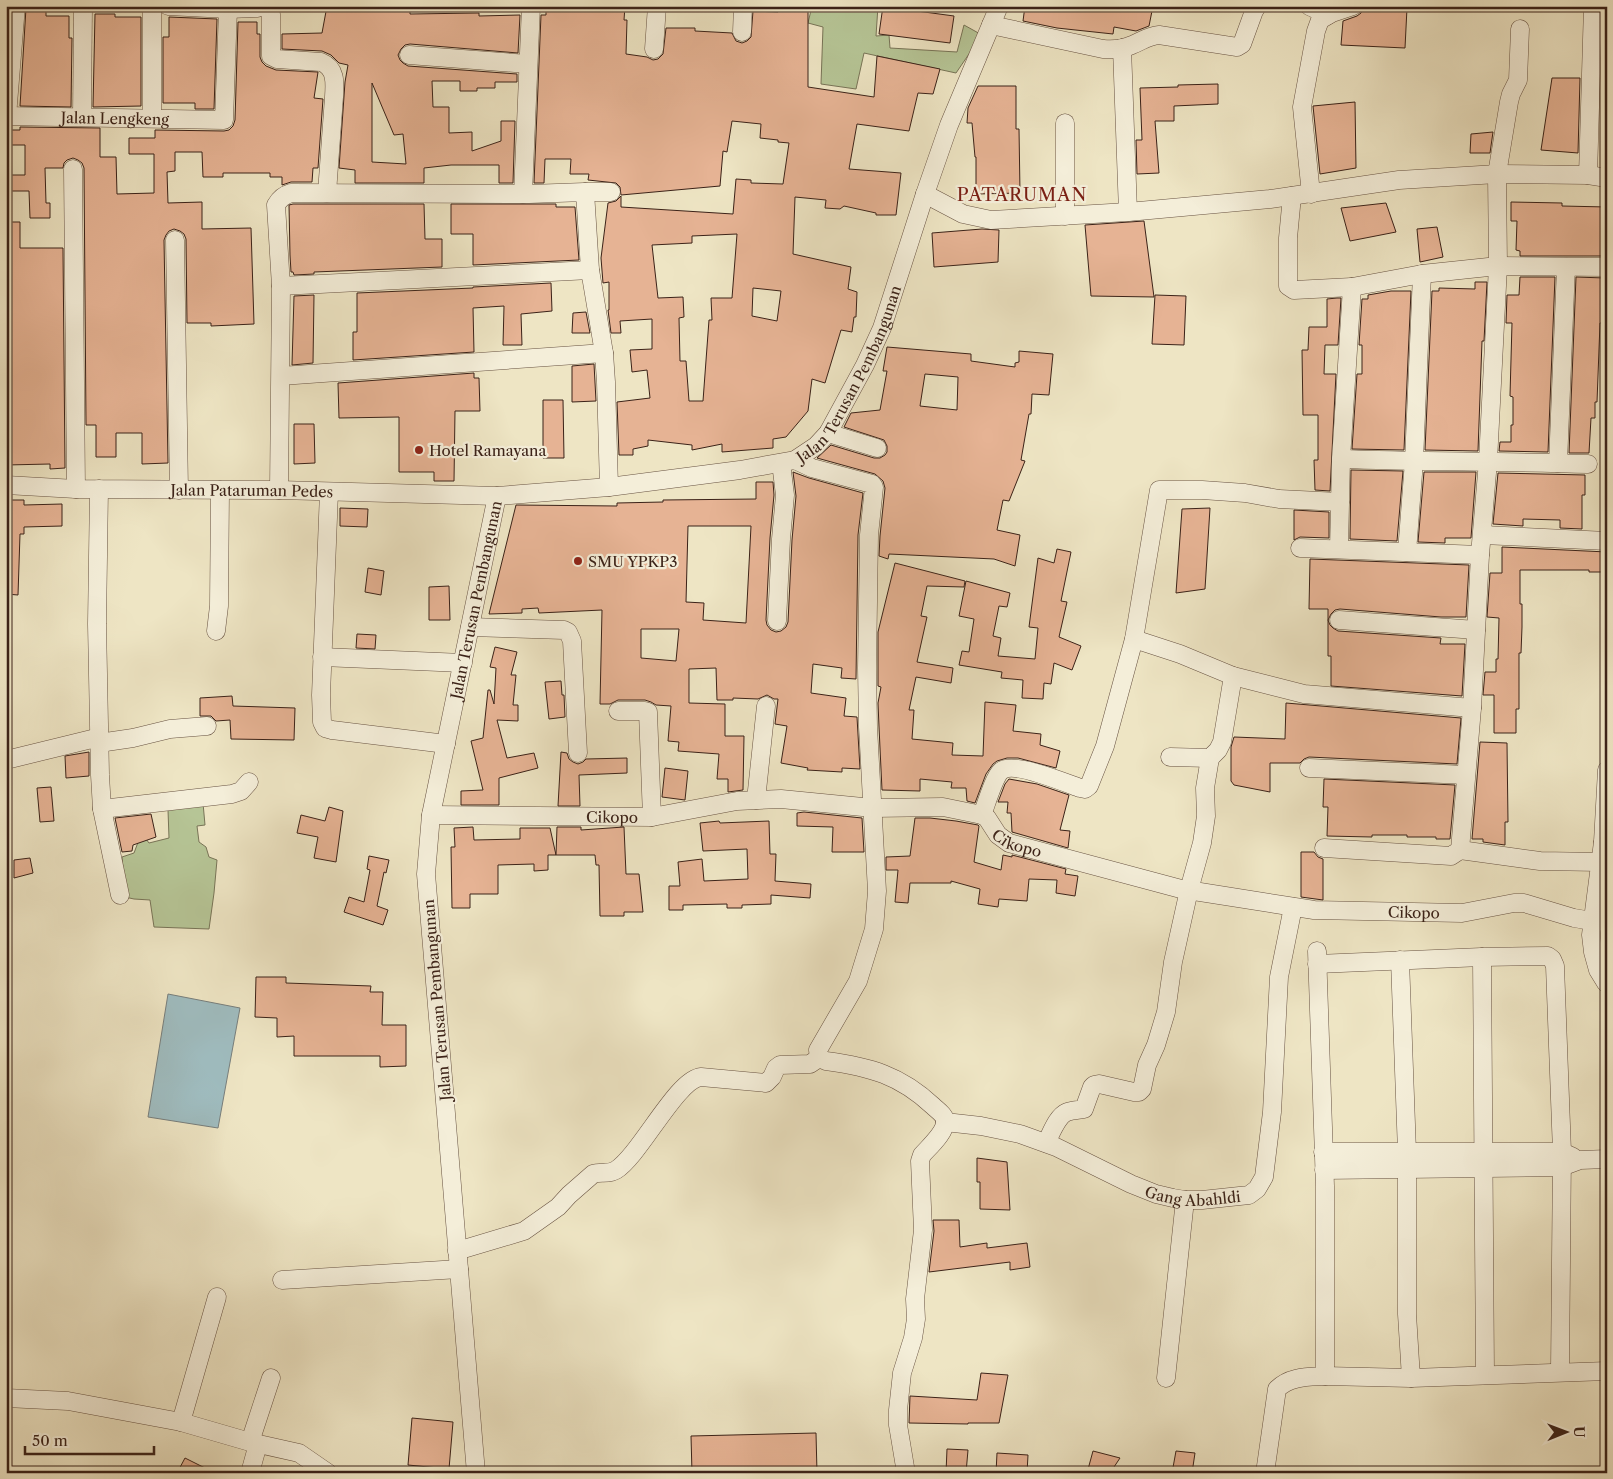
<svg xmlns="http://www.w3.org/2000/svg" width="1613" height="1479" font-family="'Libre Caslon Text',serif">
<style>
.green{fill:#b6c596;stroke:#787457}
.water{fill:#9fbcbf;stroke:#777e7c}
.building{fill:#e6b394;stroke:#3b2218;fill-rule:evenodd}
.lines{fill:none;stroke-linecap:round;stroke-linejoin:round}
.minor-casing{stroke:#685343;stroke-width:19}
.minor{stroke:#f4eed9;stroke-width:18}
.poi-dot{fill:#8f2418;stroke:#f4eed9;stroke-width:2}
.labels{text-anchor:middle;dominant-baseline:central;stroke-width:4.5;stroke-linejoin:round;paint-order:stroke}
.street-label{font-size:15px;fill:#3b2218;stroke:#f4eed9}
.poi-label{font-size:15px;fill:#3b2218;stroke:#f4eed9;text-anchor:start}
.quarter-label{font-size:18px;letter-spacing:1px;fill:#7a1f14;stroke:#f4eed9}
</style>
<rect width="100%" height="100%" fill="#eee5c4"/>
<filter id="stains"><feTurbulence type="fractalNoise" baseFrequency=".004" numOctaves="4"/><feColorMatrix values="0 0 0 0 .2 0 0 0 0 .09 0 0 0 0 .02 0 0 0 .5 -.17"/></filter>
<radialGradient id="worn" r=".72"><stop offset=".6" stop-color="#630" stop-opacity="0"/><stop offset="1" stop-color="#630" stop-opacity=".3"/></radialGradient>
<g class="green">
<path d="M812 6H878L876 36 889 35 890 48 957 52 964 25 982 35 956 73 864 53 856 89 821 84 823 27 808 23Z"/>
<path d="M203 803 205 825 197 826 199 842 206 847 209 857 217 860 214 893 209 929 154 927 150 900 134 899 125 897 122 857 134 853 140 837 143 835 149 843 169 838 168 810Z"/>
</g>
<path class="water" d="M168 994 240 1008 218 1128 148 1117Z"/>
<g class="building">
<path d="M327 6H345L344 10H389V6H410V14L479 13V16L520 15 518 53 410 44 405 45 401 49 398 55 400 60 403 63 408 66 517 74V82H495V88H477V91H460V81H432L433 107H449V133L472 132V151L501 141V121H515L513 183H499V165H451L424 168V183H355V170L339 168 345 82 348 65 339 63 331 55 322 51 282 49V34L322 33ZM372 83 394 135 403 134 406 164 372 162Z"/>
<path d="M582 6H625L624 20H627L626 54 647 57 653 60 658 59 663 54 666 28H695V31L732 33 736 41 742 43 747 41 751 37 753 11 778 12V6H808V87L874 97 877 56 940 69 933 94 918 93 909 131 857 124 849 169 901 173 896 215H876V213L844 206 840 209 825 208 826 200 795 197 793 254 851 267 848 289 857 292 856 317H854L852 332 841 330 825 383 812 379 808 411 786 437 773 439V448L722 452V444L692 450V445L648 440V446L633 449V455H619L617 402 650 398 647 370 632 372 630 350 652 349V319L620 321 621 333H611L608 310H609V282L603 283 601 258 608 203 616 201 621 196V207L733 214 736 179 751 180V183L783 184 789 143 778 142V140L760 138 761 124 732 121 727 152 723 151 720 186 621 195 620 187 616 183 588 180 589 174H570L571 159H545L544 183H534L541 15H546V10L582 8ZM737 234 732 298H711L712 320H709L703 401H689L686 361H680L679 318 684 317 683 297 658 298 652 245 692 243V236ZM753 288 781 291 777 321 752 316Z"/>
<path d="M883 6H902V9L954 16 950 43 879 34Z"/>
<path d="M1025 6H1153L1149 26 1136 31 1114 27 1113 34 1057 28 1023 21Z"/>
<path d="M26 8H46V16H69V38H72L71 107 20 106Z"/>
<path d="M1363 8H1407L1405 48 1341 45 1343 21 1357 16 1361 13Z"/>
<path d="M95 14H115V17H141V106L93 107Z"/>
<path d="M169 17 217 19 214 109H195V103H163V37H169Z"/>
<path d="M238 22H257V34H260V57L262 62 266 66 276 70 318 72 314 98 323 99 318 168H313L312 182H291L282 185V177H270V173H223V177H203L202 152H175V171L167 172 168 203 202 202V229L251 228 254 324 211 326V323H187L186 239 184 234 180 231 174 229 169 231 166 235 164 240 168 463 142 464V433H116V457H96V425H86L84 168 82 163 78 160 73 158 67 160 64 163 63 168H45L46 203H50V218H30L29 191H6V175H25V145H7L6 130H20V127L100 128V157H116L117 194 154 193V154H129V138H155V130L224 131 229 130 233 126 235 120Z"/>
<path d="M1552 78H1580L1578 153 1541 150Z"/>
<path d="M1218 84V104L1174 106V121H1155L1159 173 1137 174 1136 140H1142L1140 88 1178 87V85Z"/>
<path d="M978 86H1016V129H1019L1020 193 976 194V157H975L972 123H967L968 108Z"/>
<path d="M1355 102 1356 168 1320 174 1313 106Z"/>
<path d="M1493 132 1490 153H1470L1471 134Z"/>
<path d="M1511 202 1562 203V206L1607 207V256H1520V251L1516 250 1517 221H1511Z"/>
<path d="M1386 203 1396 232 1350 241 1341 208Z"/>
<path d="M293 204H424L425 239H442V267L314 272V274L294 275 293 272H291L290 255 289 205Z"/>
<path d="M451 204H556V207H575L579 260 473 265V234H451Z"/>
<path d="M1144 221 1154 297 1091 296 1085 225Z"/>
<path d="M6 222H20V248H63L65 468 50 469V464L6 465Z"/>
<path d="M1437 227 1443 257 1420 262 1417 229Z"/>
<path d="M982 229 999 230 998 262 934 267 932 233Z"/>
<path d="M1520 277H1555L1548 452 1499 451 1500 442H1511V425H1513V397L1510 396 1512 323H1506L1507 295H1519Z"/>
<path d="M1576 277 1605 278 1604 323H1600L1597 402H1595V418H1591L1589 453H1569Z"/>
<path d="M1475 282H1487L1484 341H1482L1478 451 1425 450 1432 291H1439V288L1475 289Z"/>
<path d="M551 283 552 311 521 314 522 345H503L504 306 473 308 474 352 353 360V332H357V293L473 288V287Z"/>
<path d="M1391 291H1411L1404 450 1352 449 1357 374H1362V345H1359L1362 299H1368V295Z"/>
<path d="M314 295 313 363 292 365 294 296Z"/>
<path d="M1155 295 1186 296 1184 345 1152 344Z"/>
<path d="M1337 298H1341L1338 345H1325L1324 374H1336L1330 491 1315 490 1314 460H1318V415H1303L1302 350H1308L1309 327H1327V299Z"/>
<path d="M586 312 590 333H572L573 313Z"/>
<path d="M887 347 971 354V361L1015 367V363L1019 362V351L1053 354 1049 395 1032 394 1031 414H1029L1021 460 1025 461 1009 501 1003 500 997 530 1020 535 1015 566 994 559 889 554 888 559 879 556 880 536 885 488 883 481 875 474 817 458 831 445 874 458H880L885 455 887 452V446L884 440 844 427 851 413 880 410 887 371H883ZM925 374 958 377 957 410 920 406Z"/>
<path d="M594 364 596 401 572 402V366Z"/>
<path d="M474 373V378H479L480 411H455L454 481H434V472H399V417L339 418 338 383Z"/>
<path d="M543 400H563L564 458H543Z"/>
<path d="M294 424H314L315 463 294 464Z"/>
<path d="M1351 470 1403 471 1397 541 1350 539Z"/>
<path d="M793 472 809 478 863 493 858 535 856 679 841 678 842 668 813 664 811 693 846 698 844 716 857 717 860 769 842 768V772L807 770 808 768 781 763 787 726 775 724 778 699H774L767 695 758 699 733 698V700H717L716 668 689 669V703L725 704V736H744L743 790 728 792V779H717L719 754 678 751 679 742 668 741 671 706 656 705 651 702 645 700H618L610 704H600L602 610 539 613 538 608 522 609V613L489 614 516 505 617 506V503L663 502V500L756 499V482H773L774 495 770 538 766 620 767 625 771 630 776 632 781 631 786 627 788 622 792 540 796 496ZM688 526H751L746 623 703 620 704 603 686 602ZM641 629H679L676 661 641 658Z"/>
<path d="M1424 472H1476L1471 538H1445V543L1418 542Z"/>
<path d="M1498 473 1585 475V495H1582V529L1560 528V520L1523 519V526L1493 524Z"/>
<path d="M6 500H24V505L62 504V526L24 527V534H20L18 595 6 594Z"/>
<path d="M340 508 368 509 367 527 340 526Z"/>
<path d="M1210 508 1205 589 1176 593 1182 509Z"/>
<path d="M1294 510 1329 512V538L1300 537 1294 540Z"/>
<path d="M1502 547 1607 552V572H1589V570H1520V604H1522V627L1521 653H1519V709H1516V733H1494V695H1483L1485 672H1496V659H1498L1499 618 1487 617 1490 573H1502Z"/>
<path d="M1057 549 1071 552 1061 601 1067 602 1059 637 1081 646 1072 670 1054 663 1051 684 1044 683 1043 699 1022 698 1023 680 1001 678 1002 672 959 665 962 651 969 652 974 619 959 616 966 581 1010 593 1007 607 999 606 993 636 1001 638 998 656 1035 659 1038 628 1029 627 1038 558 1054 563Z"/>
<path d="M1310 559 1469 565 1466 617H1441L1340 609 1335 610 1331 614 1328 620 1330 625 1333 628 1338 631 1441 638 1440 644H1465L1462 696 1331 686V656H1328V609H1309Z"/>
<path d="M895 563 965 581 964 587 927 586 921 616 927 617 917 662 953 668 951 683 916 677 909 710H914L912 739 953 743 952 755 983 756 985 702 1016 705 1013 731 1041 734 1040 745 1060 751 1056 768 1018 758H1007L997 761 993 764 986 774 975 803 967 801 966 788H951L952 782 920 779V791L882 790 879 727 878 703 881 687 878 686V632Z"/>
<path d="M368 568 384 571 381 595 365 592Z"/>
<path d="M449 586 450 620H429V587Z"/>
<path d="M357 634 376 635 375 649 356 648Z"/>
<path d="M495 647 517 652 511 675H516L513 705H518V721L497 720 507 758 534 753 538 768 499 778V805H461V791L483 790 471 741 483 738 488 690H490L494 704 496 668 490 667Z"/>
<path d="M561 681 562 695H564L565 717 549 719 545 682Z"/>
<path d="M232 696 233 706 295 708 294 740 231 739 230 720 216 721 211 716H200V698Z"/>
<path d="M1286 703 1461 718 1457 764 1309 757 1304 759 1300 763H1270V792L1234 785 1231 781V747L1234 737 1285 739Z"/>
<path d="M1480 742 1507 743 1508 822H1505V845L1483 842V839H1472Z"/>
<path d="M89 752V776L66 778 65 756Z"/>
<path d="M561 752 567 753 569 759 573 762 578 764 583 762 586 759 627 758V773L579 775 580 806H558Z"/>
<path d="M665 768 688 771 685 800 662 797Z"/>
<path d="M1009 779 1037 784 1069 795 1060 830 1070 831 1068 848 1012 832 1011 813H1007L1008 802H998L1005 784Z"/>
<path d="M1324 779 1455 785 1450 839H1436V837H1407V835H1372V837L1327 836 1328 807H1323Z"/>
<path d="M51 787 54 821 40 822 37 788Z"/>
<path d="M329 807 343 811 336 862 314 858 318 837 297 833 301 815 325 821Z"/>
<path d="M804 812 862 818 864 852H832L833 827 797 826V813Z"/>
<path d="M151 814 156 837 133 845 132 851 122 852 115 818Z"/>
<path d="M915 818H930L956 821 978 825 979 826 974 862 1001 870 1003 855 1012 857V855L1066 869 1065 874 1078 876 1075 896 1056 893 1057 880 1029 879 1027 901 999 899 998 907 978 904 980 889 951 881V883H910L908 903 895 902 898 870H886V857L910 856Z"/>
<path d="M719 821 720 823 769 821 770 854H776L775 881 811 884 810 898 771 895V904L742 905V908H727V904L683 905V910H669V886H680L678 862 702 859 704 881 748 879 747 849 703 851 700 823Z"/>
<path d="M473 827 474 840 520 839V828H550L556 855H548V870L534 871V864L498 865V894H470V908H452L451 847H455L454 828Z"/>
<path d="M557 827H581V830L624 827 626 874H639L643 912H624V916H600L599 865H596L595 855H556Z"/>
<path d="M1301 852H1314L1318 857 1323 859V900L1301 897Z"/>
<path d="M369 856 389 860 386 873 384 872 377 906 388 910 383 925 344 912 349 897 364 902 370 870 367 869Z"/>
<path d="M30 858 33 873 14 878V860Z"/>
<path d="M256 977H286V983L371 986 370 992H383L382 1025H406V1066L380 1067V1056H294V1036L277 1037V1018L255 1017Z"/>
<path d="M977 1158 1007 1162 1010 1210 980 1209V1182H977Z"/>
<path d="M933 1220H959L960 1247 987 1243V1248L1027 1243 1030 1267 1010 1270V1262L929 1272 934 1231Z"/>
<path d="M981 1373 1008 1375 999 1423H968V1424L909 1423 910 1396 977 1400Z"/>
<path d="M412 1418 453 1422 449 1469 408 1465Z"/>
<path d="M816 1433 817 1473H692L691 1436Z"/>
<path d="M947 1449 968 1450 966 1473H946Z"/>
<path d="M1093 1451 1120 1458 1114 1467V1473H1087Z"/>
<path d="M1176 1451 1195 1453 1192 1473H1172Z"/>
<path d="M997 1453 1028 1455 1027 1473H996Z"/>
<path d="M185 1458 215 1473H177Z"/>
</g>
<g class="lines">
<defs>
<g id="minor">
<path d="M168 6 228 9 257 8 261 6"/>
<path d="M265 6 271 14V56L277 59 321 62C336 68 335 82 334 97L327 193"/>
<path d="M1309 6 1328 15"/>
<path d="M991 25 1103 49C1113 50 1123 49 1132 45 1142 41 1148 36 1159 35L1237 47 1242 44 1254 11 1257 6"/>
<path d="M742 32 743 6"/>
<path d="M1122 48 1128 212"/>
<path d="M654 49 657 6"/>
<path d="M409 55 528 64"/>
<path id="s1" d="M6 116 224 120 228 9"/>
<path d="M7 116 16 6"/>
<path d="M82 117 83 6"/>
<path d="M152 118V6"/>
<path d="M73 169 76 489"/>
<path d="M1588 175 1593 6"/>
<path d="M585 192H611"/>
<path d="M523 194 531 6"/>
<path d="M925 194 963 214 991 220 1128 212 1270 199 1399 180 1497 174 1588 175 1607 178"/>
<path d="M1311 194 1302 107 1316 31 1320 20 1332 13 1353 6"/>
<path d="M1292 196 1288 238V286L1294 290 1352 287 1422 274 1498 266 1607 267"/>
<path d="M1065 216V123"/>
<path d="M175 240 179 490"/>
<path d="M281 286 590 270"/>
<path d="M281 376 604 353"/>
<path d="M828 433 877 448"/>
<path d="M1341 459C1423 462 1506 461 1588 464"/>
<path d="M795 460 812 468 872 484 874 487 869 535 867 668 868 727 877 891 874 929 858 981 818 1050 819 1058 826 1061C870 1067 900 1075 933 1106 937 1110 945 1115 945 1121 946 1132 929 1147 922 1155L920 1161 923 1230 915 1299 916 1319 913 1338 902 1373 898 1410V1425L906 1473"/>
<path d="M1558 463 1566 267"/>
<path id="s2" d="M6 485 76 489 279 490 497 496 609 487 740 470 795 460 816 446 828 433 865 365 882 328 925 194 949 125 999 6"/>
<path d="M99 489 97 624 100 775 102 809 120 895"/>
<path d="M279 490 281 286 276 205C280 198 284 195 291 193L529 194 585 192 590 270 604 353 606 382 609 487"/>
<path d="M329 492 321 695 322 722 325 728 332 730 446 744"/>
<path d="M1483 535 1607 541"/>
<path d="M1300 548 1480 555"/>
<path d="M1339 549 1341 459 1352 287"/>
<path d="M1407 552 1414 461 1422 274"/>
<path d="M1339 620 1476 630"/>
<path d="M777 621 781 539 785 495 781 463"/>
<path d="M470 627 564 630 568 632 572 641 578 753"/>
<path d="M216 631 219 606 220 490"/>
<path d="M1134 639 1180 654 1233 676"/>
<path d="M322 657 463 663"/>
<path d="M618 711H645L648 712 652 817"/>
<path d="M99 743 133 738 170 729 207 726"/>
<path d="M1170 757 1210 758 1218 750 1222 742 1233 676 1304 694 1472 708"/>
<path d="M6 760 100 737"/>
<path d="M1309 768 1466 775"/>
<path d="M1607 770 1603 842H1607"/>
<path d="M756 800 766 706"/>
<path d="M102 809 232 794 241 791 249 782"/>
<path id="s3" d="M431 815 652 817 737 801 781 799 873 808 943 807 982 815 987 818 998 835 1009 843 1181 889 1314 910 1462 913 1514 903H1524L1574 918 1592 921H1607"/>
<path d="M982 815C986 805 994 777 1001 771 1013 761 1066 783 1080 788L1085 789 1089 786 1105 746 1134 639 1159 490H1202L1245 493 1279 499 1340 502"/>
<path d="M1603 842 1591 935 1593 952 1598 970 1606 983"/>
<path d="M1324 848 1451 856 1460 850 1472 708 1480 555 1488 461 1498 266 1497 174 1509 102 1511 94 1518 80 1520 29"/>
<path d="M1460 850 1540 861 1600 862"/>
<path d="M1482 957 1485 1375"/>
<path d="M1400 960 1407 1152V1314L1411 1378"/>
<path d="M1317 964 1482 957 1548 956 1552 959 1555 966 1562 1152 1560 1372"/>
<path id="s4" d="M945 1122 981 1126 1020 1134 1056 1147 1131 1184 1156 1194 1173 1198 1185 1200H1202L1249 1195 1257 1189 1264 1177 1272 1112 1279 977 1293 907"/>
<path d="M1046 1143C1051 1134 1057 1116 1067 1112 1072 1110 1079 1110 1084 1109L1092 1087 1094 1085 1099 1084 1134 1092H1139L1142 1089 1147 1065 1156 1045 1166 1012 1173 962 1189 890 1202 843 1206 816 1205 788 1210 758"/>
<path d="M1323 1152H1562L1573 1157"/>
<path d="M1324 1170 1561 1167 1580 1160 1607 1159"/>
<path d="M457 1251 524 1231 558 1207 569 1195 593 1174C601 1171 608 1175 616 1170 640 1155 677 1079 701 1077L766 1083 772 1077 776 1068 780 1065 810 1064 819 1058"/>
<path d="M282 1280 459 1269"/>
<path d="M1325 1376 1411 1378 1607 1371"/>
<path d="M1166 1378 1185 1200"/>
<path d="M6 1398 68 1401 181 1422 250 1442 299 1453 328 1473"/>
<path d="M181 1422 217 1297"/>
<path d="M250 1442 271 1378"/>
<path d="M250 1473 258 1444"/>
<path id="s5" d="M476 1473 426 874 431 815 497 496"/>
<path d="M1265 1473 1277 1389C1290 1376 1308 1377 1325 1376V1186L1317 951"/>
</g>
</defs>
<use href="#minor" class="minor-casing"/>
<use href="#minor" class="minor"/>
</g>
<g class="poi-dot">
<circle cx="419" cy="450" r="5"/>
<circle cx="578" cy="561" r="5"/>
</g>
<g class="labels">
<g class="street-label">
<text stroke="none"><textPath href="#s1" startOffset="109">Jalan Lengkeng</textPath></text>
<text stroke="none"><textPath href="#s2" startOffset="896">Jalan Terusan Pembangunan</textPath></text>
<text stroke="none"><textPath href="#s2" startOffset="246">Jalan Pataruman Pedes</textPath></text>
<text stroke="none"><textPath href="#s5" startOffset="880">Jalan Terusan Pembangunan</textPath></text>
<text stroke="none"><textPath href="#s3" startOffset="181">Cikopo</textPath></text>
<text stroke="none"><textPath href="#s3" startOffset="601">Cikopo</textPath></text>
<text stroke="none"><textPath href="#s3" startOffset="1006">Cikopo</textPath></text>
<text transform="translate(437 1000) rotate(-95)">Jalan Terusan Pembangunan</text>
<text stroke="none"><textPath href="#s4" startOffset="262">Gang Abahldi</textPath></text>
</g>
<g class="poi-label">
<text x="429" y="450">Hotel Ramayana</text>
<text x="588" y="561">SMU YPKP3</text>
</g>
<g class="quarter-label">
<text x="1022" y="195">PATARUMAN</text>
</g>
</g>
<rect width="1613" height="1479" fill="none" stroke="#eee5c4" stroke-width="25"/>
<rect x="8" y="8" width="1598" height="1464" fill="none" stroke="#3b2218" stroke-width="2.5"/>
<rect x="12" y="12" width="1588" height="1454" fill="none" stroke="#3b2218"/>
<g transform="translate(1566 1432) rotate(89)" stroke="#f4eed9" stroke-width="4" paint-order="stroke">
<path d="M0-4L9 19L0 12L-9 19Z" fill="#3b2218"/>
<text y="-8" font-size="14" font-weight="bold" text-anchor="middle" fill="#3b2218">U</text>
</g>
<path d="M25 1446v8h129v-8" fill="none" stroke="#3b2218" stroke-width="2.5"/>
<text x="32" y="1446" font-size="15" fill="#3b2218" stroke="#f4eed9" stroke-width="4" paint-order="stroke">50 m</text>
<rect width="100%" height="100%" filter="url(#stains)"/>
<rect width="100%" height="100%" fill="url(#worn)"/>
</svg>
